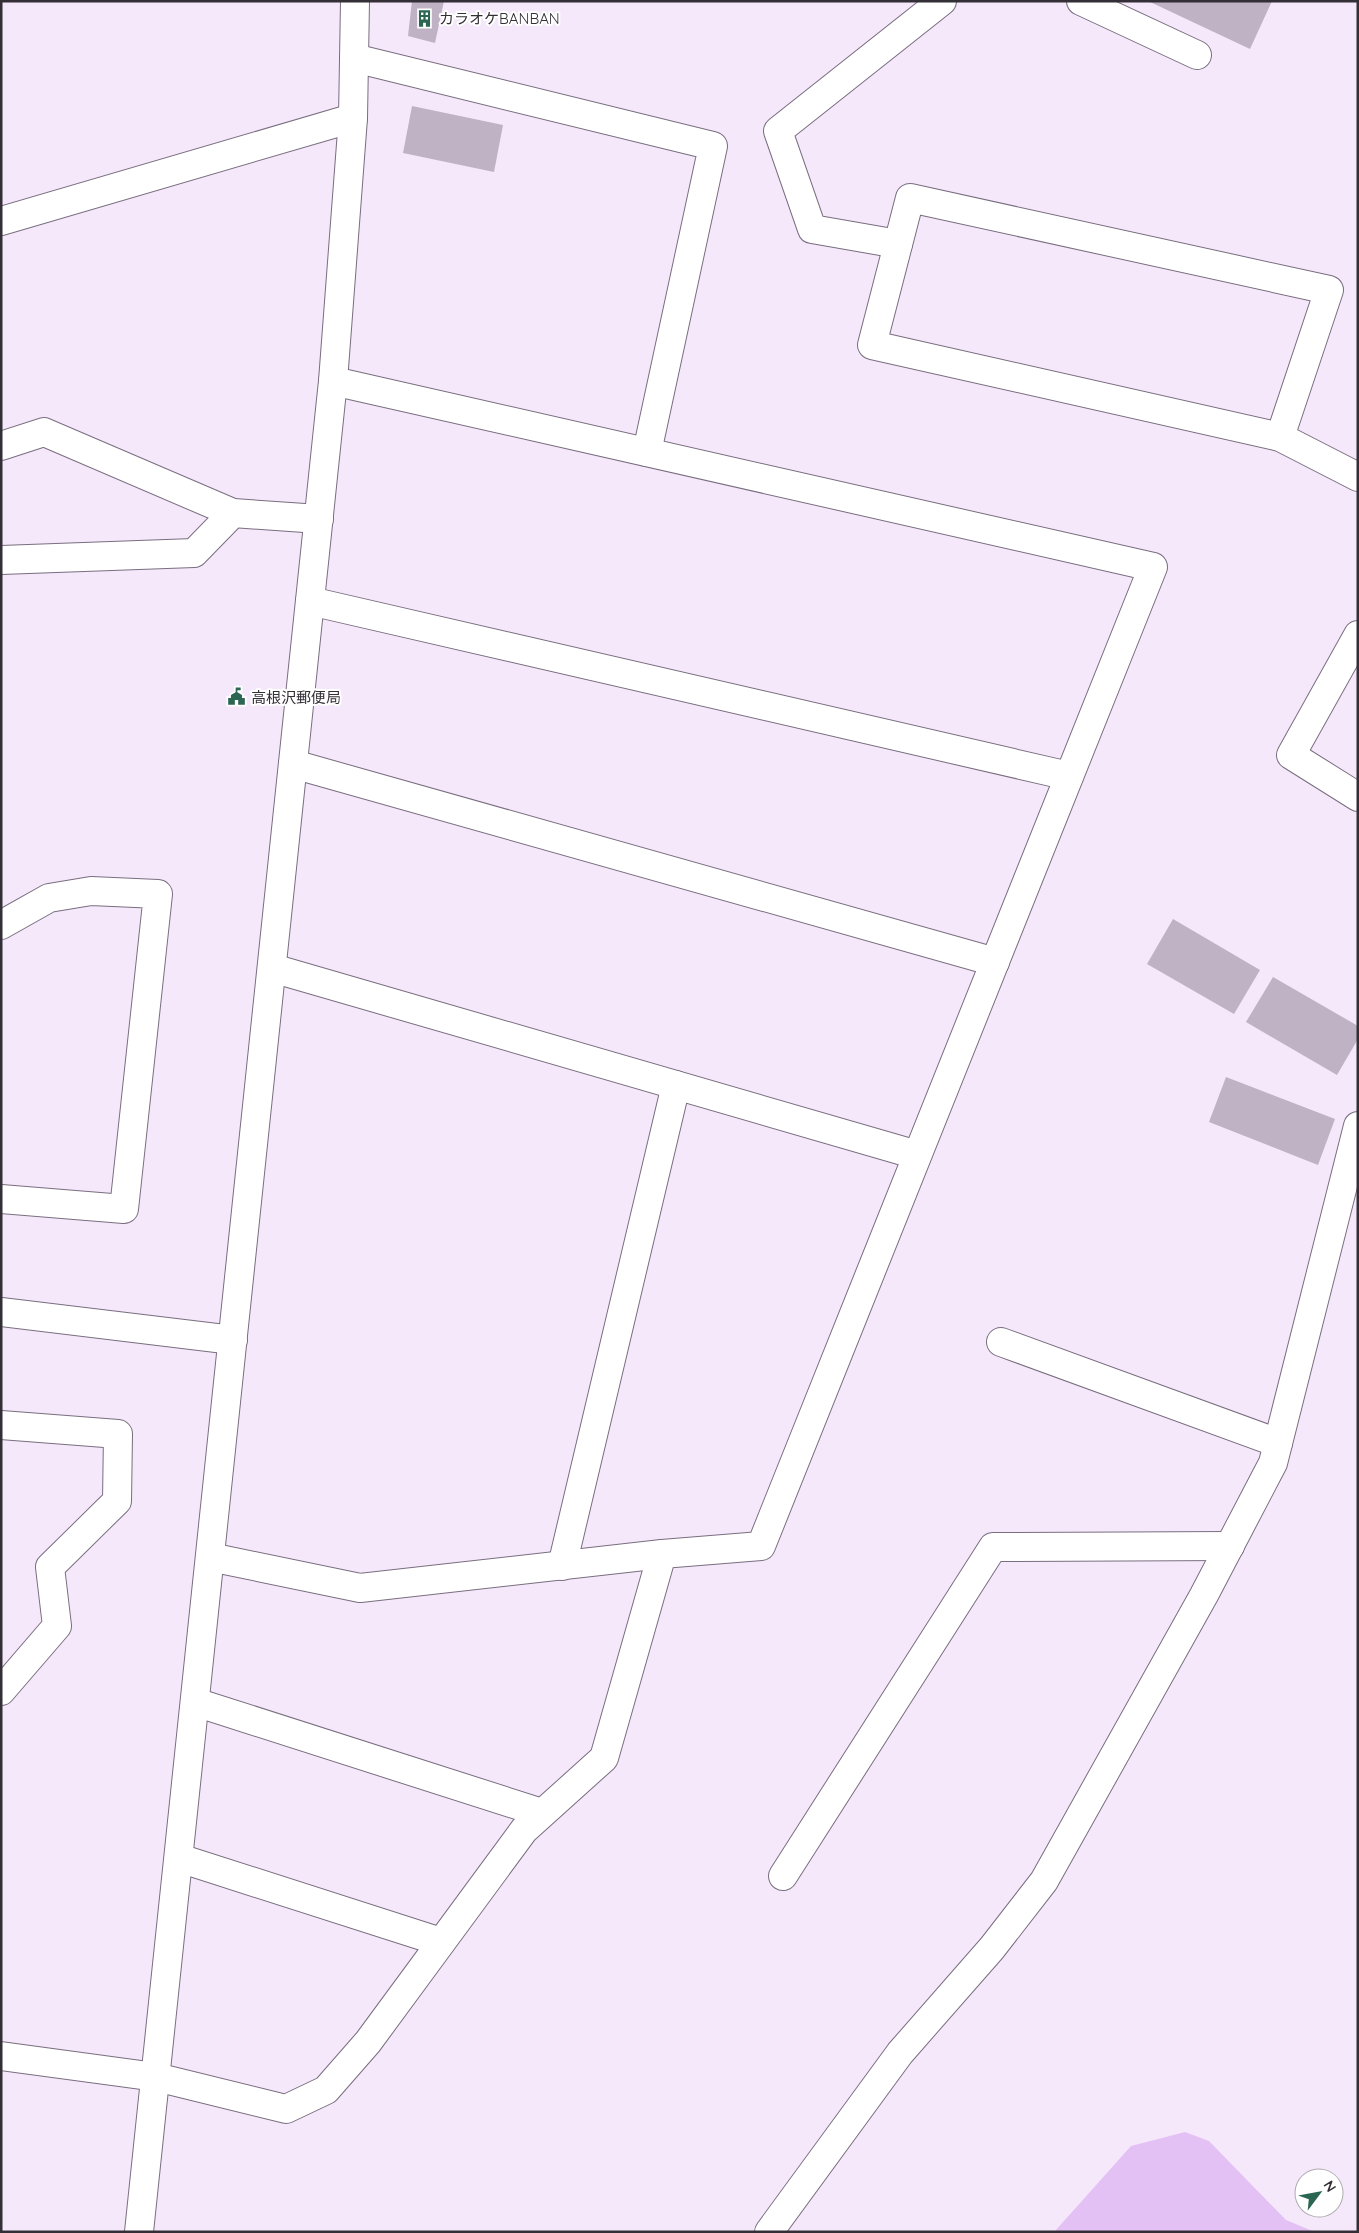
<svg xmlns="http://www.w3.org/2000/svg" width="1359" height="2233" font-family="Quicksand,'Noto Sans JP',sans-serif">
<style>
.green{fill:#e4c1f4}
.building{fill:#beb2c4}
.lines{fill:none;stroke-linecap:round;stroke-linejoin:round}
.minor-casing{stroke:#796e7f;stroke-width:30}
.minor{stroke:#fff;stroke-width:28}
.labels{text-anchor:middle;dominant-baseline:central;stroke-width:4;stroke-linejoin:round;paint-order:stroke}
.poi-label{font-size:15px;fill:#342f36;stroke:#fff;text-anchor:start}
</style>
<rect width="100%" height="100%" fill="#f5e8fb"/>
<path class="green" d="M1185 2132 1209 2141 1286 2220 1315 2232 1055 2231 1131 2146Z"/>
<g class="building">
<path d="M412 1H444L435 43 408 36Z"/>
<path d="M1148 1H1272L1250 49Z"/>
<path d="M412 106 503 125 494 172 403 153Z"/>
<path d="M1173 919 1260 970 1234 1014 1147 964Z"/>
<path d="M1273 977 1358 1026V1039L1337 1075 1246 1022Z"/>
<path d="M1226 1077 1335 1119 1318 1165 1209 1122Z"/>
</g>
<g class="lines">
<defs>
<g id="minor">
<path d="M1081 1 1197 55"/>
<path d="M354 58 713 146 647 452"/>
<path d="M1 221 353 118"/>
<path d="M898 244 812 229 778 131 942 1"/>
<path d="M1280 437 1329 290 910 198 872 345 1280 437 1358 477"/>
<path d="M1 446 44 432 233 513 319 519"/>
<path d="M1 560 194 553 233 513"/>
<path d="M310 601 1069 776"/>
<path d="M1358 635 1291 755 1358 797"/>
<path d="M293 764 995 962"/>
<path d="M1 925 49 898 91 891 158 894 124 1209 1 1199"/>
<path d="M272 968 917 1155"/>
<path d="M1 1312 233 1340"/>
<path d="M1001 1342 1278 1443"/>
<path d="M1 1425 118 1434 117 1501 50 1567 57 1626 1 1691"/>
<path d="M210 1557 360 1588 662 1554"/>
<path d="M562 1566 676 1085"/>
<path d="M195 1702 542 1813"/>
<path d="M179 1858 441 1942"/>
<path d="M783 1876 993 1547 1230 1546"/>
<path d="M1 2056 156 2077 286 2109 326 2090 368 2042 524 1830 604 1758 662 1554 761 1546 1153 567 333 381"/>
<path d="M139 2232 333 381 353 118 355 1"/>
<path d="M769 2232 900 2053 992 1948 1044 1881 1204 1595 1273 1463 1358 1126"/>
</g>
</defs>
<use href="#minor" class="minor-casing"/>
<use href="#minor" class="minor"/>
</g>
<defs>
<symbol id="building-bare" viewBox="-9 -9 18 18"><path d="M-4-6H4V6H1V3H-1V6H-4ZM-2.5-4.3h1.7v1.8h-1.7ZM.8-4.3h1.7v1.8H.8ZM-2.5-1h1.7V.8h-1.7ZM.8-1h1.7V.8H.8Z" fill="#2a6651" stroke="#fff" stroke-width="2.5" paint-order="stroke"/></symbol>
<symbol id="civic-bare" viewBox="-9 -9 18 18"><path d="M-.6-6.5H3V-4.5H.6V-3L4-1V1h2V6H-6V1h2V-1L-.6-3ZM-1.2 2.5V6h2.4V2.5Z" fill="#2a6651" stroke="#fff" stroke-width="2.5" paint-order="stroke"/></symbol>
</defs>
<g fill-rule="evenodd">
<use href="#building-bare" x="412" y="6" width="25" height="25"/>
<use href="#civic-bare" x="224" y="684" width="25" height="25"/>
</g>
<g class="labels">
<g class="poi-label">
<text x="439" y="18">カラオケBANBAN</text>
<text x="251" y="697">高根沢郵便局</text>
</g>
</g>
<rect width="1359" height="2233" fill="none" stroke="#342f36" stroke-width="5"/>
<g transform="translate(1319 2193) rotate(58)"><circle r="24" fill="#ffffff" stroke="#aeacaf"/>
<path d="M0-4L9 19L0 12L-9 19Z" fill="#2a6651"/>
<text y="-8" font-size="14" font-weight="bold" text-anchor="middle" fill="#342f36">N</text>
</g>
</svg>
